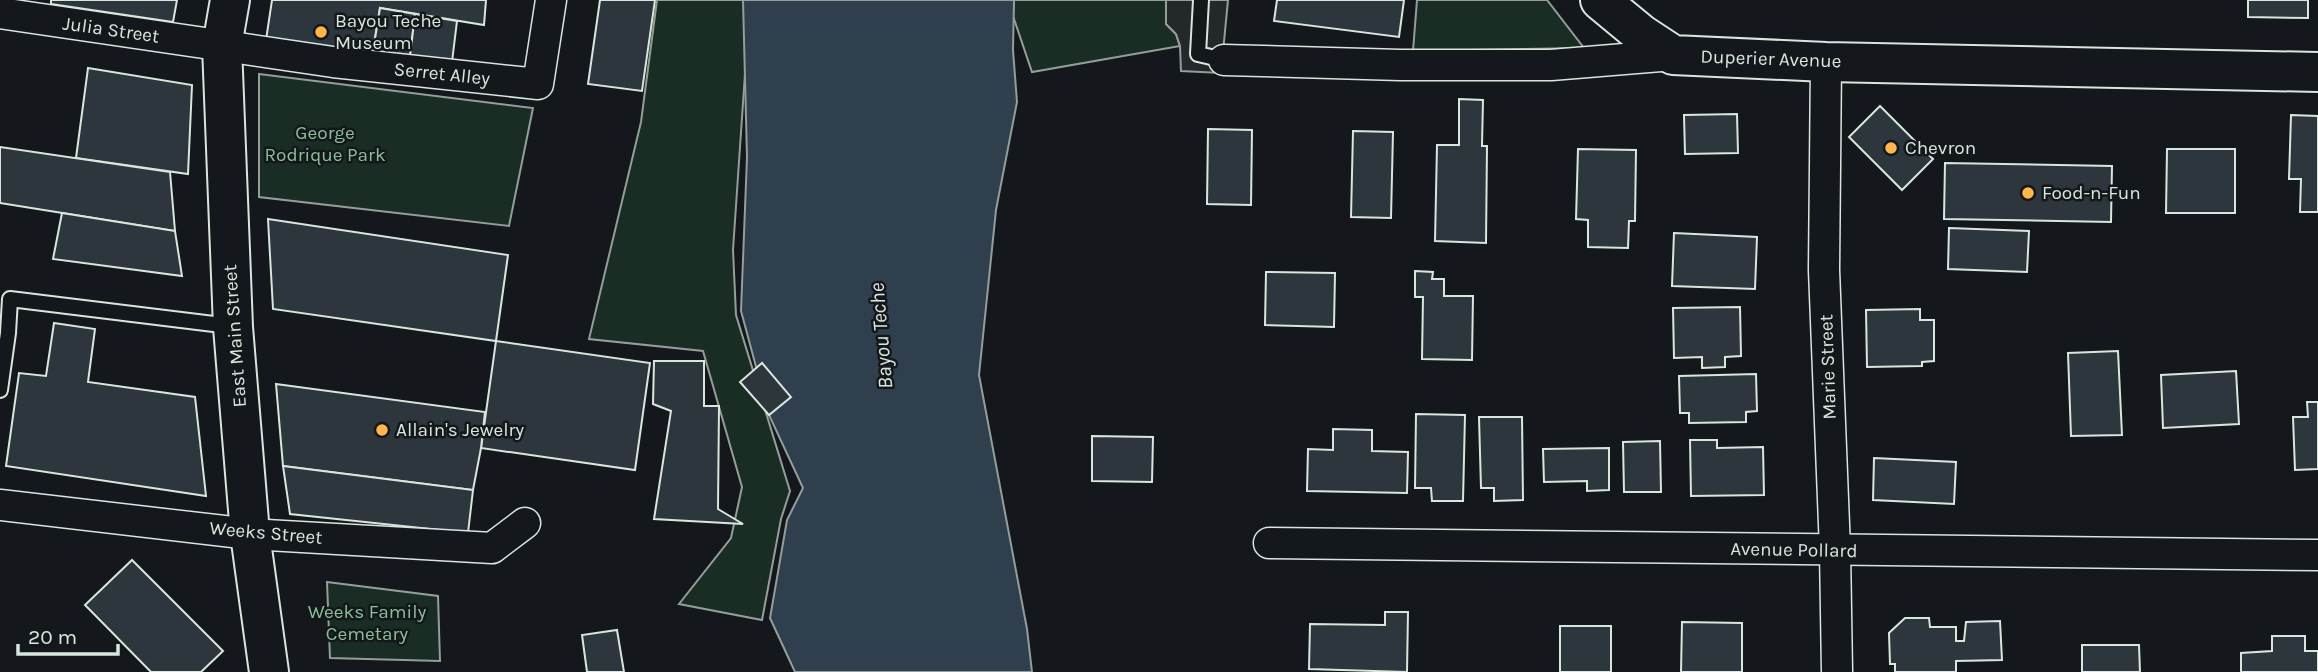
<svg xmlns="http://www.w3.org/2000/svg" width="2318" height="672" font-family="Karla,sans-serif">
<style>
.green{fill:#1a2d24;stroke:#939e99;stroke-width:2}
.parking{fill:#24282b;stroke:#939e99;stroke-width:2}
.water{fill:#2f3f4d;stroke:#939e99;stroke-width:2}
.building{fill:#2c363c;stroke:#d8e6dc;stroke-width:2}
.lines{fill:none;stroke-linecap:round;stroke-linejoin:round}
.lane-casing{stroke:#d8e6dc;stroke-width:18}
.street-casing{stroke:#d8e6dc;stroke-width:33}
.secondary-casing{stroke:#d8e6dc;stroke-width:42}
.primary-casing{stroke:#d8e6dc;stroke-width:42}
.lane{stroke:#14181c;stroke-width:14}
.street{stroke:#14181c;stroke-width:30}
.secondary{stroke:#14181c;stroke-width:38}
.primary{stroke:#14181c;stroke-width:38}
.poi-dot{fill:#ffb74d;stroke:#14181c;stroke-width:2.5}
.labels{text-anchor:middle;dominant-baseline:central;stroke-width:5;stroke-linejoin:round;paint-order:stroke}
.poi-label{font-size:19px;fill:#d8e6dc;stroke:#14181c;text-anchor:start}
.street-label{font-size:19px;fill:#d8e6dc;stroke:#14181c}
.park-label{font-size:19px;fill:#8ac095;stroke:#14181c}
.water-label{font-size:21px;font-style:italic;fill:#d8e6dc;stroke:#14181c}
</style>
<rect width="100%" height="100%" fill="#14181c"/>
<g class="green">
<path d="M657 0H750L733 250 736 315 790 491 781 519 762 620 679 604 731 538 742 487 703 351 589 339 641 122Z"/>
<path d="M1014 0H1166V24L1176 34 1180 46 1032 72 1013 16Z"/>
<path d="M1417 0H1547L1584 48 1413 51Z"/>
<path d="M259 74 533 108 509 226 259 197Z"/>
<path d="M327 582 438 596 440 661 330 658Z"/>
</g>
<path class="parking" d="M1166 0H1228L1221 73 1181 71 1180 46 1176 34 1166 24Z"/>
<path class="water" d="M743 0H1014L1013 50 1017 102 996 210 979 375 1027 629 1032 672H795L770 618 787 520 803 488 769 415 741 311 747 157Z"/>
<g class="building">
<path d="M51 0H177L173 22 51 4Z"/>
<path d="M272 0H486L484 25 380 8 372 57 266 40Z"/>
<path d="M600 0H655L642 91 588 84Z"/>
<path d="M1277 0H1404L1399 37 1274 21Z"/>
<path d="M2248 0H2308V18L2248 17Z"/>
<path d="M380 8 415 14 409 65 372 57Z"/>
<path d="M415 14 457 21 451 70 409 65Z"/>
<path d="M88 68 192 85 188 174 76 158Z"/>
<path d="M1459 99 1483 100 1482 146H1487L1486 243 1435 241 1437 145H1459Z"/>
<path d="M1880 106 1933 159 1902 190 1849 137Z"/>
<path d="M1737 114 1738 153 1685 154 1684 115Z"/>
<path d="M2291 115 2318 116V212H2300L2301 179H2289Z"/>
<path d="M1208 129 1252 130 1251 205 1207 204Z"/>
<path d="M1353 131 1393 132 1391 218 1351 217Z"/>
<path d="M0 147 170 172 175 231 0 203Z"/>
<path d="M1578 149 1636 150 1635 221H1629L1628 248 1588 247V220L1576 219Z"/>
<path d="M2167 149H2235V213H2166Z"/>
<path d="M1945 163 2112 166 2111 222 1944 219Z"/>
<path d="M62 213 175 231 182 276 53 259Z"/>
<path d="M268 219 508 255 496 341 273 309Z"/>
<path d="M1949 228 2029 231 2027 272 1948 269Z"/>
<path d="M1674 233 1757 237 1755 289 1672 286Z"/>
<path d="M1415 271 1433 272 1432 279H1444V296H1473L1472 360 1422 359 1423 297H1415Z"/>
<path d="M1266 272 1335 273 1334 327 1265 325Z"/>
<path d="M1740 307 1741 356 1725 357V367L1702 368V357L1674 358 1673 308Z"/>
<path d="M1920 309V320H1934V361L1922 362V366L1867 367 1866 310Z"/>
<path d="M54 323 95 329 88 382 195 397 206 496 6 466 19 373 46 376Z"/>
<path d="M496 341 650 363 635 470 481 448Z"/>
<path d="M2118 351 2122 435 2071 436 2068 353Z"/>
<path d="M654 361H704V406H719L718 509 743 524 654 519 671 411 653 404Z"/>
<path d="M762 363 791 397 769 415 740 382Z"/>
<path d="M2236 371 2239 424 2163 428 2161 375Z"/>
<path d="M1756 374 1757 411 1746 412V422L1689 423V413H1680L1679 376Z"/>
<path d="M276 384 485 412 481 448 473 490 283 466Z"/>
<path d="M2307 402H2318V469L2295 470 2293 417H2308Z"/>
<path d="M1416 414 1465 415 1463 501H1432L1431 488H1415Z"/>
<path d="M1479 417H1522L1523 500 1494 501V488H1481Z"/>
<path d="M1333 429 1372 430V451L1408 452 1407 493 1307 491 1308 449 1333 450Z"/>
<path d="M1092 436 1153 437 1152 482 1092 481Z"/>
<path d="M1690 440H1717V448L1763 447 1764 495 1691 496Z"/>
<path d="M1660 441 1661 492H1624L1623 442Z"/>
<path d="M1609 448V490L1587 491V481L1544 482 1543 449Z"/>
<path d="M1874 458 1956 462 1954 504 1873 500Z"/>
<path d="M283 466 473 490 468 533 290 514Z"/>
<path d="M132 560 223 651 201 672H151L85 605Z"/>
<path d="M1385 612H1408L1407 672 1309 669 1310 624 1385 625Z"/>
<path d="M1905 618H1929L1930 627H1956V641H1964L1966 622 2000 621 2002 660 1956 661V672H1895V664H1890L1889 633Z"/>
<path d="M1682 622 1742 623V672H1681Z"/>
<rect x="1560" y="626" width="51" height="46"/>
<path d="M617 630 624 672H587L582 635Z"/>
<path d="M2272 636H2305V651H2318V672H2241V653L2272 651Z"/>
<path d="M2082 645H2139L2140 672H2082Z"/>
</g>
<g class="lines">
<defs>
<g id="lane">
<path d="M1201 0 1198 54 1224 60"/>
<path d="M0 390 8 333 10 299 230 326"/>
</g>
<g id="street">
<path d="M0 13 333 62 538 84 551 0"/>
<path d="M1224 60 1400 65H1551L1673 55"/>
<path d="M1826 62 1824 270 1835 550 1837 672"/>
<path d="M0 505 250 534 492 548 525 523"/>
<path d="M1269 543 2318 555"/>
</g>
<path id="secondary" d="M1600 0 1641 34 1673 55 1826 62 2318 72"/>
<path id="primary" d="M230 0 222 46 233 327 250 534 269 672"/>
</defs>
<use href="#lane" class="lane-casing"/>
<use href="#street" class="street-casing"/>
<use href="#secondary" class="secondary-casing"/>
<use href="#primary" class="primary-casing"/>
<use href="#lane" class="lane"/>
<use href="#street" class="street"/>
<use href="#secondary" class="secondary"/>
<use href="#primary" class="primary"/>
</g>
<g class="poi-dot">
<circle cx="321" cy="32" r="7"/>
<circle cx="1891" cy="148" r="7"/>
<circle cx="2028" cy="193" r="7"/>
<circle cx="382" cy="430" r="7"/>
</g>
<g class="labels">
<g class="poi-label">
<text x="335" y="21">Bayou Teche<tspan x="335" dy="22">Museum</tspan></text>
<text x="1905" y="148">Chevron</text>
<text x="2042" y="193">Food-n-Fun</text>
<text x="396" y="430">Allain's Jewelry</text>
</g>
<g class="street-label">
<text transform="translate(111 30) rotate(8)">Julia Street</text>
<text transform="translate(1771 59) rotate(2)">Duperier Avenue</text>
<text transform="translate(442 74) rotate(6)">Serret Alley</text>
<text transform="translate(235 336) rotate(-94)">East Main Street</text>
<text transform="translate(1828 367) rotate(-92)">Marie Street</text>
<text transform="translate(266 533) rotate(5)">Weeks Street</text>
<text transform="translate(1794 550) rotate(1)">Avenue Pollard</text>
</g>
<g class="park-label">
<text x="325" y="133">George<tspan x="325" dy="22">Rodrique Park</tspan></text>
<text x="367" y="612">Weeks Family<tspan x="367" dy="22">Cemetary</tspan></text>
</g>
<g class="water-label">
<text transform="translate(881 336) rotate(-95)">Bayou Teche</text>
</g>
</g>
<path d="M18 644v10h100v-10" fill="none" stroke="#d8e6dc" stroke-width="3.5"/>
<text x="28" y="644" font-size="21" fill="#d8e6dc" stroke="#14181c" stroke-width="5" paint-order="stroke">20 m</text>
</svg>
